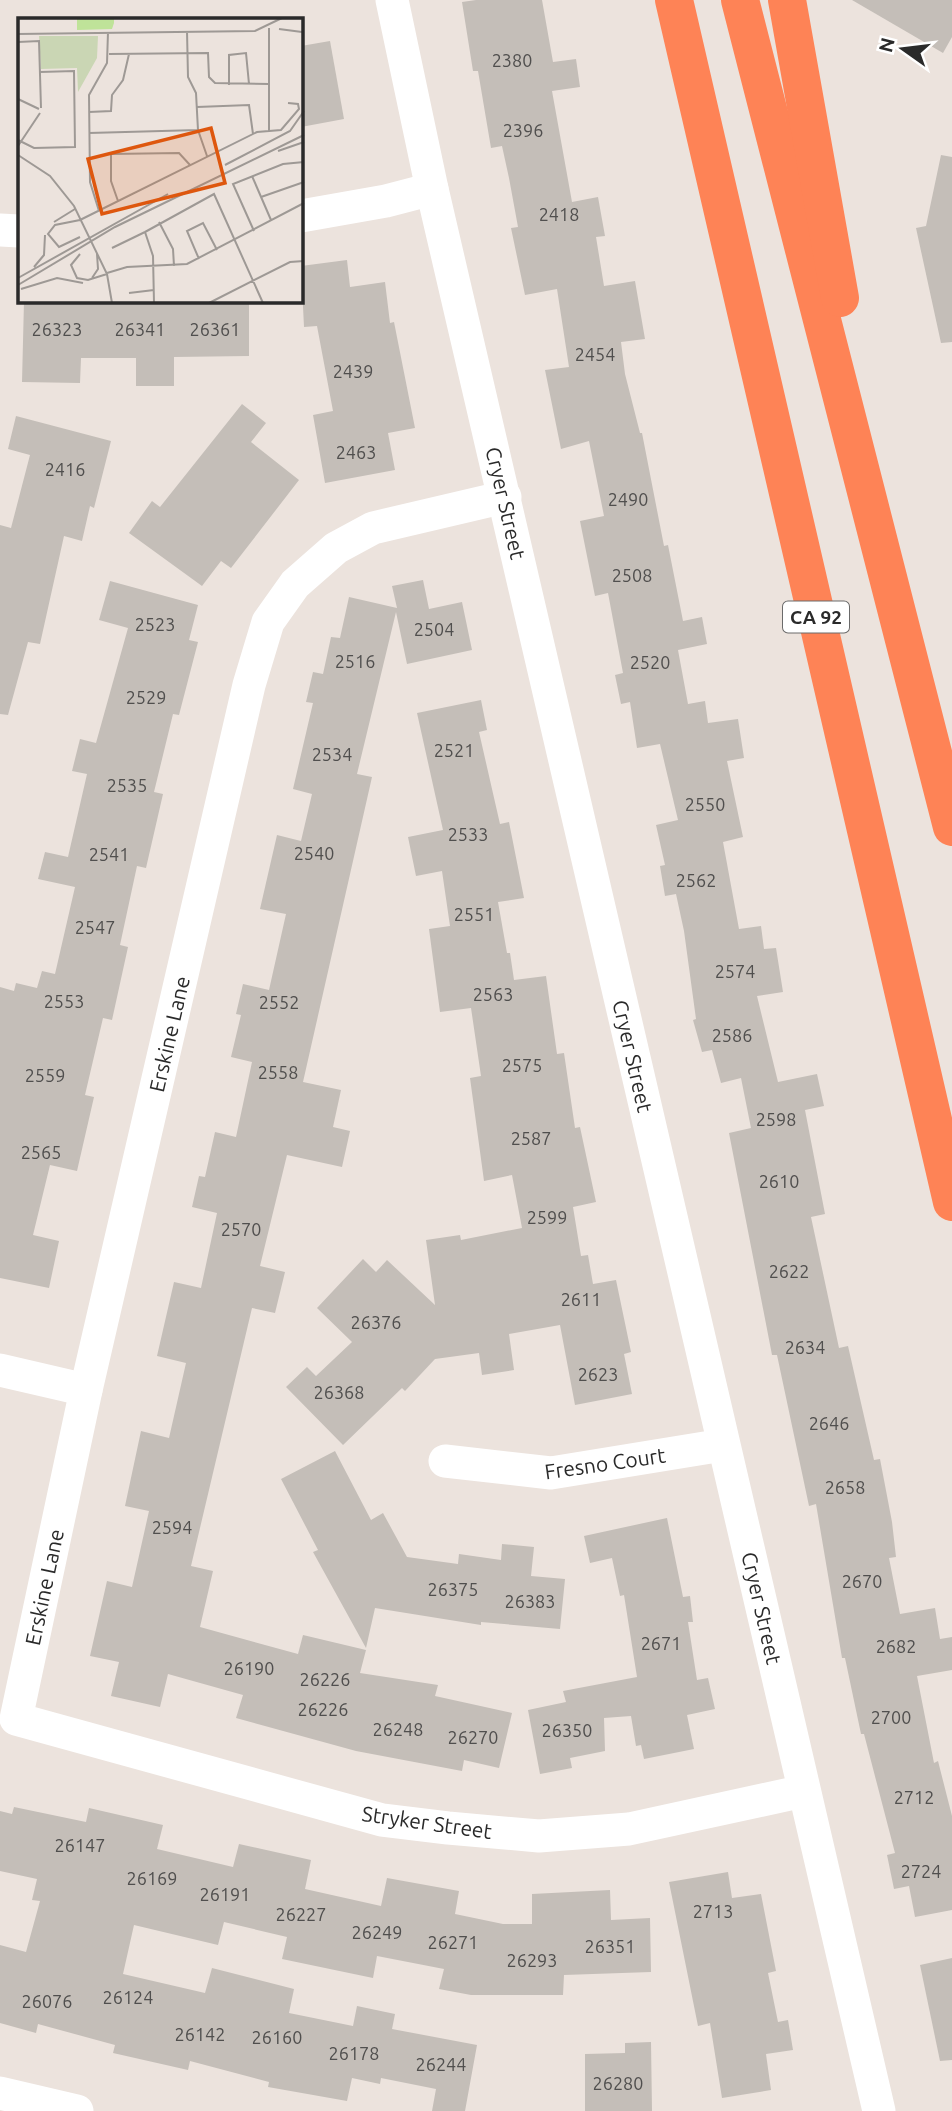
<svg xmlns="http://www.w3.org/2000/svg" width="952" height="2111" font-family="Ubuntu,sans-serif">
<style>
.building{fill:#c4beb8}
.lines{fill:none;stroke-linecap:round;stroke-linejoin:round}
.street{stroke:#fff;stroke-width:33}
.highway{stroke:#fe8356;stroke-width:38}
.labels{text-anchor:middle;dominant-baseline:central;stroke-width:5;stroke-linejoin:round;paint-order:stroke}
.number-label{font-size:18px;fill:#504f4e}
.shield{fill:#fff;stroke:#6a6a6a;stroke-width:2}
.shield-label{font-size:19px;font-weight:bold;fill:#2a2a2a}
.street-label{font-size:21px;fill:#2a2a2a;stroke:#fff}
.inset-road{fill:none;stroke:#9e9995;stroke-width:2}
.view{fill:#de570e;fill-opacity:0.15;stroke:#de570e;stroke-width:3.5}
.inset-edge{fill:none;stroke:#2a2a2a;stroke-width:3.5}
</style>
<rect width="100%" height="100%" fill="#ece3dd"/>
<g class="building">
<path d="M476 0H542L553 62 576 59 580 87 552 91 572 202 598 197 605 236 596 237 604 286 635 281 645 339 621 342 625 374 640 433H642L664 546 668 545 683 621 702 617 707 644 678 650 688 704 705 701 708 723 738 719 744 758 727 761 743 837 723 842 739 929 761 926 764 949 776 948 783 992 757 996 778 1082 817 1074 824 1106 805 1110 825 1214 811 1217 839 1348 848 1346 874 1460 880 1459 892 1522 896 1557 889 1558 900 1614 935 1608 940 1639 952 1637V1670L917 1676 934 1763 938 1761 952 1816V1910L915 1917 909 1886 894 1889 887 1855 895 1853 864 1734H861L845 1658H842L816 1504 809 1506 777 1355H772L729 1133 751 1128 741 1078 721 1083 712 1050 702 1052 693 1020 696 1019 684 931 676 894 665 896 660 866 665 865 656 825 678 820 660 744 637 748 630 702 621 704 615 675 623 673 608 593 595 596 580 521 604 516 589 441 561 449 545 370 569 367 557 289 525 295 511 228 518 227 509 178 502 146 491 148 478 71H473L462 2Z"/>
<path d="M852 0H952V37L943 53Z"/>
<path d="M330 41 344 119 301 127V46Z"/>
<path d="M941 155 952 157V342L941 343 916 228 926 226Z"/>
<path d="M347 260 350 287 385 282 390 323 394 322 415 428 388 433 395 470 325 483 313 415 333 411 317 326 304 327 301 266Z"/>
<path d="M24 301H249V356L174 357V386H136V358H81L80 383 22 382Z"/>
<path d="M242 404 266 423 251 442 299 480 231 568 221 561 202 586 129 533 152 501 160 507Z"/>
<path d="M16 416 111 441 94 508 90 506 82 541 64 536 40 644 28 642 8 715 0 714V525L11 528 30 455 8 449Z"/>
<path d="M423 580 429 609 462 602 472 650 407 664 396 612 357 774 372 777 303 1082 341 1090 333 1127 350 1131 342 1167 287 1155 260 1266 285 1272 275 1313 252 1308 191 1566 213 1571 200 1627 298 1654 303 1635 366 1650 360 1673 438 1685 435 1696 512 1713 499 1768 464 1760 462 1771 356 1751 236 1718 243 1695 168 1674 160 1707 111 1696 119 1662 90 1656 107 1581 132 1587 149 1511 125 1506 141 1431 169 1438 186 1363 157 1356 174 1282 201 1288 217 1213 192 1207 199 1176 205 1177 215 1132 236 1137 252 1062 231 1057 241 1015 236 1014 243 984 269 990 286 914 260 909 277 835 301 841 312 794 293 789 313 703 306 702 313 672 323 674 331 637 340 638 349 597 397 608 392 586Z"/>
<path d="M110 581 198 605 189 640 198 642 179 715 173 714 154 792 163 794 146 868 137 866 120 945 128 947 112 1020 103 1018 85 1095 94 1097 77 1171 50 1165 33 1235 59 1241 49 1288 0 1278V987L14 991 16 983 37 988 42 971 55 974 75 887 38 879 45 852 68 857 87 774 72 771 80 739 96 743 128 628 99 620Z"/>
<path d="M481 700 487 730 479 732 500 824 509 822 524 898 498 902 507 953H510L514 980 546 976 557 1054 564 1053 575 1128 580 1127 596 1202 573 1207 581 1256 588 1255 593 1284 616 1280 631 1352 624 1354 632 1394 575 1405 560 1325 509 1334 514 1370 482 1375 479 1353 435 1359 405 1391 402 1388 343 1445 286 1387 307 1367 316 1376 352 1342 317 1308 363 1259 376 1272 387 1260 435 1305 426 1240 460 1235 461 1240 522 1228 512 1175 484 1181 470 1078 481 1076 471 1008 440 1012 429 929 450 926 442 871 416 876 408 837 443 830 417 713Z"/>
<path d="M335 1451 371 1520 383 1513 407 1557 458 1564 459 1554 501 1560 502 1544 534 1547 531 1576 565 1579 560 1629 481 1622V1625L375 1608 366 1648 313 1552 318 1550 281 1479Z"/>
<path d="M667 1518 683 1597 690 1596 693 1622H688L697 1680 708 1678 715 1709 687 1715 694 1749 644 1759 641 1745 636 1746 631 1716 604 1718 605 1751 570 1758 572 1768 540 1774 528 1710 566 1702 563 1691 637 1677 624 1595 620 1596 612 1558 590 1563 584 1536Z"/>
<path d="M14 1807 86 1822 89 1808 163 1825 157 1849 233 1867 239 1844 311 1860 305 1889 381 1906 387 1878 459 1891 455 1914 503 1924H532V1894L610 1890 611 1920 650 1918 651 1972 564 1975 563 1995H471L439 1989 444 1969 377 1956 373 1978 282 1959 287 1937 224 1922 218 1945 134 1925 123 1974 205 1993 212 1968 294 1989 289 2013 353 2026 357 2006 395 2014 392 2029 477 2045 465 2111H432L436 2089 381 2078 380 2084 352 2078 347 2101 268 2087 269 2082 190 2061 188 2070 113 2053 115 2045 38 2024 36 2033 0 2023V1945L26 1952 40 1901 32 1900 37 1879 0 1871V1811L12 1814Z"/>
<path d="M728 1872 732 1898 761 1894 776 1971 768 1973 778 2022 788 2020 793 2050 766 2054 771 2090 722 2098 710 2023 698 2026 669 1882Z"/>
<path d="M952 1958V2060L940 2061 920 1965Z"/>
<path d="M651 2042 652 2111H585V2054L625 2053V2043Z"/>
</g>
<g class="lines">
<g class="street">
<path d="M392 0 432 189 879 2111"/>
<path d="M301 216 386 201 432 189"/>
<path d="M0 230 19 231"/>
<path d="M505 497 373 528 336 548 295 584 268 622 249 685 86 1390 16 1719 382 1820 448 1828 539 1836 629 1829 804 1791"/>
<path d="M0 1370 86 1390"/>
<path d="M445 1461 551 1473 723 1445"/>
<path d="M0 2093 77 2111"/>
</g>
<g class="highway">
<path d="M674 0 952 1202"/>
<path d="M740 0 952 827"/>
<path d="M787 0 840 298"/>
</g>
</g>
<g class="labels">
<g class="number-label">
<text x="512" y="60">2380</text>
<text x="523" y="130">2396</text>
<text x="559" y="214">2418</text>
<text x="57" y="329">26323</text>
<text x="140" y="329">26341</text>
<text x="215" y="329">26361</text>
<text x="595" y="354">2454</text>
<text x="353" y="371">2439</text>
<text x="356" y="452">2463</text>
<text x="65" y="469">2416</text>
<text x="628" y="499">2490</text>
<text x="632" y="575">2508</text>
<text x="155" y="624">2523</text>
<text x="434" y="629">2504</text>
<text x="355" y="661">2516</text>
<text x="650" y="662">2520</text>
<text x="146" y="697">2529</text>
<text x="454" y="750">2521</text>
<text x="332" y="754">2534</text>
<text x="127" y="785">2535</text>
<text x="705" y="804">2550</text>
<text x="468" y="834">2533</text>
<text x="314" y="853">2540</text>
<text x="109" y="854">2541</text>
<text x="696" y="880">2562</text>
<text x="474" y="914">2551</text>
<text x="95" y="927">2547</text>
<text x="735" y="971">2574</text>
<text x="493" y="994">2563</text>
<text x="64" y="1001">2553</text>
<text x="279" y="1002">2552</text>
<text x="732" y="1035">2586</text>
<text x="522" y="1065">2575</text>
<text x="278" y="1072">2558</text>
<text x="45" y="1075">2559</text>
<text x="776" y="1119">2598</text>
<text x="531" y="1138">2587</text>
<text x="41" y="1152">2565</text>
<text x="779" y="1181">2610</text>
<text x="547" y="1217">2599</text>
<text x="241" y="1229">2570</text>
<text x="789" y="1271">2622</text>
<text x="581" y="1299">2611</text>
<text x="376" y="1322">26376</text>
<text x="805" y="1347">2634</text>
<text x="598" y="1374">2623</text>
<text x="339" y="1392">26368</text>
<text x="829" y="1423">2646</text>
<text x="845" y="1487">2658</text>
<text x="172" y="1527">2594</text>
<text x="862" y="1581">2670</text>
<text x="453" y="1589">26375</text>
<text x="530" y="1601">26383</text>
<text x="661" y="1643">2671</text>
<text x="896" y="1646">2682</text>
<text x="249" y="1668">26190</text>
<text x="325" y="1679">26226</text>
<text x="323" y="1709">26226</text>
<text x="891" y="1717">2700</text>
<text x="398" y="1729">26248</text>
<text x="567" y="1730">26350</text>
<text x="473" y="1737">26270</text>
<text x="914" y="1797">2712</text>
<text x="80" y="1845">26147</text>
<text x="921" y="1871">2724</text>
<text x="152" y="1878">26169</text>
<text x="225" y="1894">26191</text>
<text x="713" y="1911">2713</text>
<text x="301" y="1914">26227</text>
<text x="377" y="1932">26249</text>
<text x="453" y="1942">26271</text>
<text x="610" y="1946">26351</text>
<text x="532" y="1960">26293</text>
<text x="128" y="1997">26124</text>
<text x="47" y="2001">26076</text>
<text x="200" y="2034">26142</text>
<text x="277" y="2037">26160</text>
<text x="354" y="2053">26178</text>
<text x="441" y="2064">26244</text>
<text x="618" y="2083">26280</text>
</g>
<rect class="shield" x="783" y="601.5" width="66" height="31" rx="5"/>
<g class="shield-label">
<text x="816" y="617">CA 92</text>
</g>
<g class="street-label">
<text transform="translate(506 503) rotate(77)">Cryer Street</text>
<text transform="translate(169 1034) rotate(-77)">Erskine Lane</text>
<text transform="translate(633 1056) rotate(77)">Cryer Street</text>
<text transform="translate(605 1463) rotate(-8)">Fresno Court</text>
<text transform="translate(44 1587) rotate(-78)">Erskine Lane</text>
<text transform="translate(762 1608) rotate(77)">Cryer Street</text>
<text transform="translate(427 1822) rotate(8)">Stryker Street</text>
</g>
</g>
<g transform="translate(18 18)">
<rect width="285" height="285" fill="#ece3dd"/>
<path d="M59 0H96V5L94 11 59 12Z" fill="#bfe399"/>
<path d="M21 18H80L79 40 60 74 59 50 23 51Z" fill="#cad6b4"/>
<path class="inset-road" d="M261 11 284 14M169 13 170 59 178 75 180 112 189 138M0 16 237 13 264 0M0 24 21 23 23 90M91 36 190 35 191 59 197 65 251 66M211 67V37L228 35 231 66M0 81 21 91M179 89 231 87 235 116M71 94 93 93 94 77 105 62 111 36M251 113V10M71 115 180 112M0 122 16 130 57 129 56 53 22 54M0 128 22 95M260 133 286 124M0 137 32 158 56 188 89 256 94 285M207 147 272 113 286 93M234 158 253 202M243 179 286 164M100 183 93 163V136L161 135 172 147M81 193 72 164 71 77 89 45 90 14M62 202 239 114 263 112 281 91 280 86 270 85M36 204 57 191M141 204 155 231 156 248M236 213 215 166 265 146 286 144M127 214 196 176 245 285M127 214 135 238 136 285M62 219 41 229 30 216 37 207 62 202M94 230 127 214M62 236 53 247 59 260 70 262 89 256M181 241 169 213 185 205 199 232M16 249 26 237 27 217M89 255 109 249 169 246 286 185M0 260 150 176M74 260 80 251 79 236M0 267 97 209 286 117M3 271 39 260 65 265M111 275 136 272M191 285 272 244 286 243"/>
<path class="view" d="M193 110 207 165 84 196 70 141Z"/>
<rect width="285" height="285" class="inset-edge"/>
</g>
<g transform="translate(903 49) rotate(284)" stroke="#ffffff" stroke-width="5" paint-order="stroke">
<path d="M0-5L12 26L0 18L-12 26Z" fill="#2a2a2a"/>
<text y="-10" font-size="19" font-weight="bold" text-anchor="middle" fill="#2a2a2a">N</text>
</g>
</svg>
